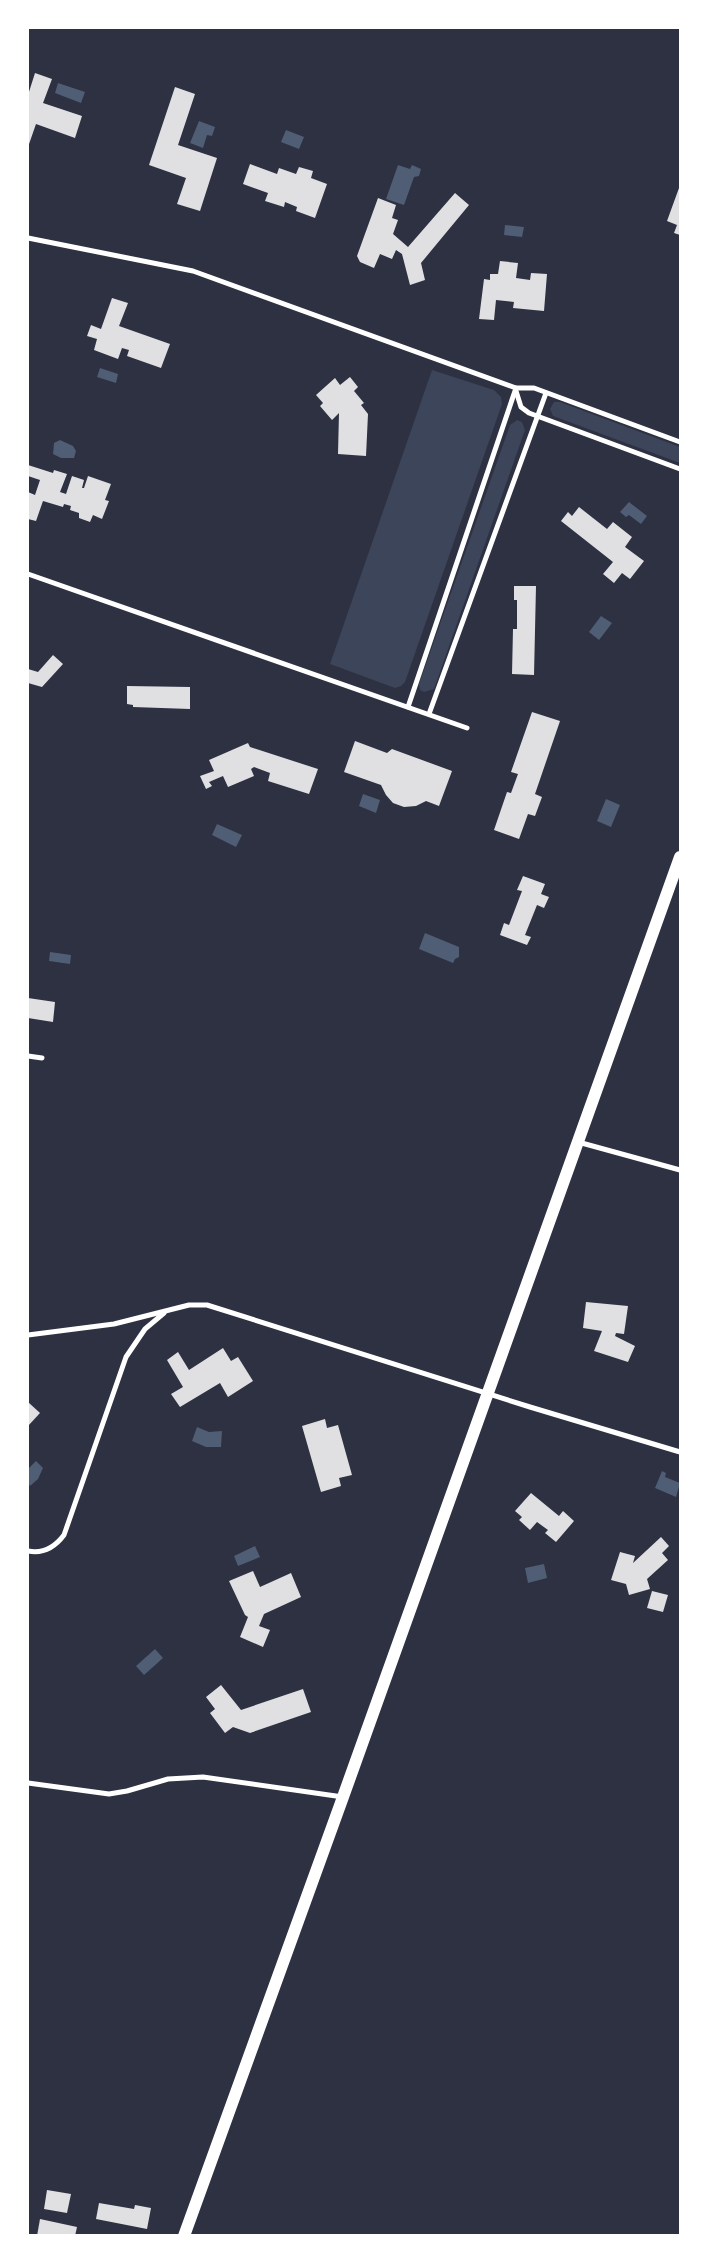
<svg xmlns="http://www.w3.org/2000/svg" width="708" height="2263" font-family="Barlow,sans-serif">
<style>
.green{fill:#3c4559}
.water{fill:#4f5d75}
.building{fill:#e0e0e3}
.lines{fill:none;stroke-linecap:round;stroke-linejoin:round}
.minor{stroke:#fff;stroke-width:5}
.primary{stroke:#fff;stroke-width:12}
</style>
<rect width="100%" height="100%" fill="#2d3142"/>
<g class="green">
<path d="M432 370 494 390 501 397 502 404 405 682 401 686 395 688 330 664Z"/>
<path d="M554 402H560L680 447V463L553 416 550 409Z"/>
<path d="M517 420 522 422 525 430 434 689 424 692 420 690 419 684 510 425Z"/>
</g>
<g class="water">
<path d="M58 83 85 92 81 103 55 93Z"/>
<path d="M199 121 215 127 212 136 207 135 203 148 190 143Z"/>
<path d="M286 130 304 137 299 149 281 142Z"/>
<path d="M398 165 410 169 412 165 421 169 419 176 414 177 404 205 386 199Z"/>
<path d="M505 225 524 227 522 237 504 235Z"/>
<path d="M100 368 118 374 116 383 97 377Z"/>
<path d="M60 440 73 446 76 451 74 458H61L53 454 54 443Z"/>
<path d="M629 502 647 516 641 524 629 515 626 517 620 512Z"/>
<path d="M601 616 612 623 599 640 589 632Z"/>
<path d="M363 794 380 800 376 813 359 806Z"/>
<path d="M606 799 620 805 611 827 597 821Z"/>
<path d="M217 824 242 835 236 847 212 835Z"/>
<path d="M425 933 459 947V957L455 959 453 963 419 949Z"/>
<path d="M50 952 71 955 70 964 49 961Z"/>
<path d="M197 1427 209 1432 222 1431 221 1447H206L192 1441Z"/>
<path d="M36 1461 43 1468 38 1479 30 1486 28 1483V1469Z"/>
<path d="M662 1471 666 1473 665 1477 680 1483 676 1497 655 1488Z"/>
<path d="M255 1546 260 1557 238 1566 234 1556Z"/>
<path d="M544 1564 547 1578 528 1583 525 1568Z"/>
<path d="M155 1649 163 1658 144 1675 136 1666Z"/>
</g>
<g class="building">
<path d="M35 73 52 79 43 103 82 116 75 138 36 124 28 147V95Z"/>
<path d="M175 87 195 94 178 145 217 158 200 211 177 204 186 178 149 165Z"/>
<path d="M250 164 277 174 279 168 296 174 299 167 313 171 311 178 327 184 315 218 296 211 297 207 285 202 284 207 265 201 268 193 243 184Z"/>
<path d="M679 188H680V235L674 233 677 225 667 221Z"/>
<path d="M455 193 469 205 421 263 425 280 410 285 402 254 396 250 392 259 380 254 374 268 360 262 357 256 378 198 396 205 392 218 398 220 393 234 408 247Z"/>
<path d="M500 261 518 263 516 278 530 280 531 273 547 274 544 311 513 308 514 302 496 300 494 320 479 319 484 279 490 280V274H498Z"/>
<path d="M112 298 128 303 119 326 170 344 161 368 127 356 129 350 122 348 118 359 94 350 97 339 87 336 91 325 101 329Z"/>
<path d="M350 377 358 387 354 391 364 403 361 405 368 414 366 456 338 454 339 413 332 420 320 406 323 403 316 395 335 378 340 385Z"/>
<path d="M28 465 53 473 54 470 67 474 60 492 66 494 72 476 84 480 82 488H84L88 476 111 484 105 500 109 501 102 519 93 515 90 522 79 518V513L70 510 71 506 64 504 63 507 43 501 36 521 28 519V492L35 495 40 480 28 476Z"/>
<path d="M579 507 607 529 613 522 632 537 625 547 644 561 630 579 622 573 614 583 603 574 613 562 561 521 568 512 572 516Z"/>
<path d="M514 586H536L534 675 512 674 513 629H517V600H514Z"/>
<path d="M53 655 63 664 42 687 28 683V669L38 672Z"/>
<path d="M127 686 190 687V709L133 707V705L127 704Z"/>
<path d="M532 712 560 721 535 794 542 797 535 816 528 814 519 839 494 830 507 792 511 793 518 774 511 772Z"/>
<path d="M355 741 387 753 392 749 452 771 439 806 426 801 416 806 404 807 393 803 386 795 381 785 344 772Z"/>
<path d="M248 743 250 747 318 769 309 794 268 781 270 773 254 767 251 769 254 776 228 787 223 776 209 782 212 786 206 789 200 776 214 771 209 760Z"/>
<path d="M523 876 545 884 541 894 549 897 544 908 537 905 525 935 531 937 527 945 500 935 504 923 509 925 522 891 517 890Z"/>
<path d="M28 998 55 1002 53 1022 28 1018Z"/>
<path d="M586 1302 628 1306 624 1334 616 1333 615 1336 635 1346 628 1362 594 1351 602 1331 583 1328Z"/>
<path d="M223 1348 231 1361 238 1357 253 1381 228 1397 220 1383 180 1407 171 1394 183 1387 167 1360 178 1352 189 1370Z"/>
<path d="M28 1402 40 1413 28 1426Z"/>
<path d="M325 1419 327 1428 338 1425 352 1475 339 1478 341 1486 321 1492 302 1426Z"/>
<path d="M531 1493 559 1516 563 1511 574 1521 556 1542 545 1533 548 1530 537 1522 530 1530 519 1520 522 1517 515 1511Z"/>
<path d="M661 1537 669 1546 662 1553 668 1560 647 1579 650 1589 629 1595 626 1584 611 1580 620 1552 635 1556 633 1563Z"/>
<path d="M253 1571 260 1587 291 1573 301 1597 264 1614 259 1626 270 1630 263 1647 240 1637 248 1617 245 1615 229 1581Z"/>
<path d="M652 1591 668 1595 663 1612 647 1608Z"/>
<path d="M221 1685 241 1710 303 1689 311 1712 250 1733 233 1727 225 1733 210 1713 215 1709 206 1697Z"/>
<path d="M47 2190 71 2194 67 2213 44 2209Z"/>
<path d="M99 2203 134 2209 135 2205 151 2208 147 2229 96 2219Z"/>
<path d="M40 2219 77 2227 75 2236H37Z"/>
</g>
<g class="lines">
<g class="minor">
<path d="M28 238 193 271 516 388H534L680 442"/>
<path d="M516 391 521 407 529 413 680 469"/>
<path d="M28 574 467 728"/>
<path d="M408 707 516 388"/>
<path d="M429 714 546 393"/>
<path d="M28 1056 42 1058"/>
<path d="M578 1142 680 1170"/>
<path d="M28 1335 114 1324 189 1305H207L530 1407 680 1452"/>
<path d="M28 1551C43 1554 55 1547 64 1535L126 1357 145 1329 164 1313"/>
<path d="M28 1783 109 1794 127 1791 168 1779 203 1777 343 1797"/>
</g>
<path class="primary" d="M184 2236 343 1797 680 857"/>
</g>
<rect width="708" height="2263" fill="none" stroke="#ffffff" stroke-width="58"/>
</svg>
